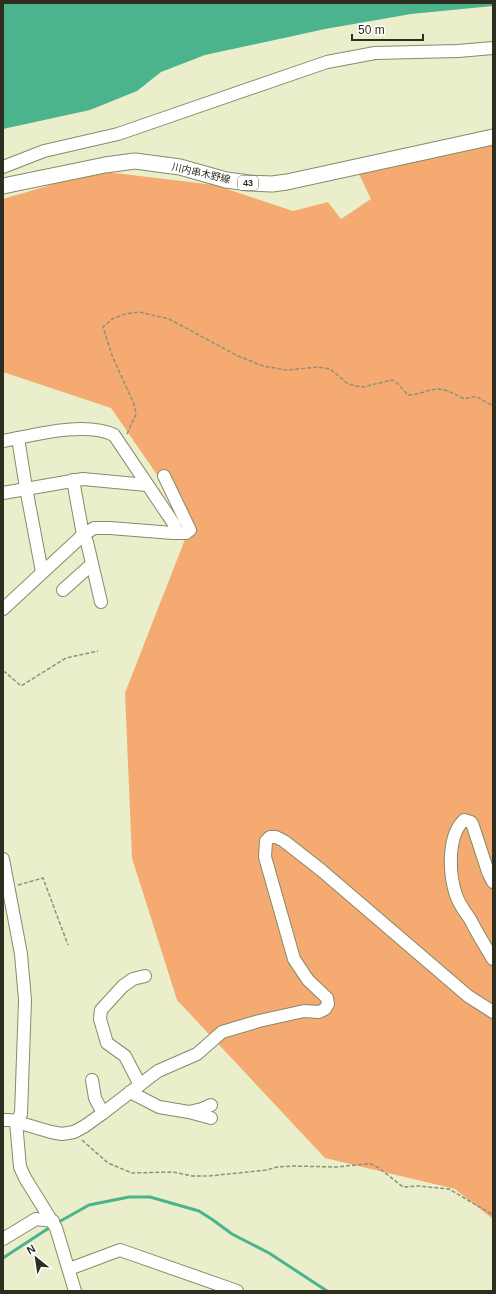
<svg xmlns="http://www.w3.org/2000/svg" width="496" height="1294" font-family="Helvetica,'Noto Sans JP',sans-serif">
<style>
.forest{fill:#f4aa70}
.water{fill:#4bb48c}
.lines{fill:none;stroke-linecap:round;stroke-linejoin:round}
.stream{stroke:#4bb48c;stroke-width:3}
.minor-casing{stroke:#888a69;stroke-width:14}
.major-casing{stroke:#888a69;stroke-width:17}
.path{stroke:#8f9178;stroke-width:1.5;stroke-dasharray:4 2;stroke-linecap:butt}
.minor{stroke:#fff;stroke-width:12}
.major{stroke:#fff;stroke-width:15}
.labels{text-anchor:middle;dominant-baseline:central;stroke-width:3.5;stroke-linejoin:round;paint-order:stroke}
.shield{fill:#fff;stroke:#6c6d63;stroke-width:1}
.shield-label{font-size:9px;font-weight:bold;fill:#2d2e20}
.street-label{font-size:10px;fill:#2d2e20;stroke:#fff}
</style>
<rect width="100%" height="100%" fill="#ebeeca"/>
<path class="forest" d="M493 145V1219L455 1189 325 1158 177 1000 132 858 125 693 191 524 111 408 3 372V199L98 171 215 185 293 211 328 202 341 219 371 199 359 174Z"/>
<path class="water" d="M3 3H493V6L411 14 325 29 205 55 161 72 137 91 90 110 3 129Z"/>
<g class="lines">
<g class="stream">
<path d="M57 1223 89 1205 129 1197H150L199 1211 213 1220 232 1234 269 1253 327 1291"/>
<path d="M3 1258 52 1226"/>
</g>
<defs>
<g id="minor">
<path d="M3 167 44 151 118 134 327 62 375 53 458 51 493 48"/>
<path d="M18 438 26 488 42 572"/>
<path d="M3 441C34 435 85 421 114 435L174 524 176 530 173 533 110 528H94L83 535 3 609"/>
<path d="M164 476 190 530 186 533H173"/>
<path d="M73 480 83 535 87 542 101 602"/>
<path d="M3 493 83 479 147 485"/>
<path d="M63 590 92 564"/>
<path d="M3 859 21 954 25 1000 21 1114 16 1122 20 1167 25 1178 56 1228 75 1291"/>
<path d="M493 882 488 872 473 826 471 822 464 820C447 836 449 874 456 895 459 904 465 912 470 919 477 933 485 946 493 959"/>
<path d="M92 1080 95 1098 103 1113"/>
<path d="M140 1085 125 1056 107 1043 100 1019 101 1010 123 986 133 979 145 976"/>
<path d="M130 1092 159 1107 189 1112 211 1118"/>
<path d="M189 1112 202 1109 211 1105"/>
<path d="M3 1120H10L51 1132 62 1134 74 1132 85 1126 103 1113 158 1071 197 1054 222 1032 259 1021 304 1011 319 1012 325 1009 328 1004 327 998 308 980 294 959 265 857 266 841 270 837H276L284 841 321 870 468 996 493 1012"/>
<path d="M3 1239 36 1219 53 1221"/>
<path d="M69 1269 120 1250 237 1291"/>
</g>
<path id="major" d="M3 186 105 165 135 161 180 167 226 180 249 183 272 184 287 182 493 137"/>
</defs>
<use href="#minor" class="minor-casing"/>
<use href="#major" class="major-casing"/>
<g class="path">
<path d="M127 434 136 414 134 404 113 358 103 327 112 319 125 314 139 312 169 319 238 356 263 366 287 370 318 367 330 369 347 383 355 386 363 387 392 380 396 382 408 395C418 395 427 390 437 389 447 389 456 395 465 399 481 393 479 401 493 405"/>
<path d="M3 672H5L21 686 66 658 98 651"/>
<path d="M18 885 43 878 68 945"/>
<path d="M82 1140 108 1163 132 1173 173 1172 192 1176H209L267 1170 277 1167 292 1166 337 1167 365 1164H371L379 1168 403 1187 418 1186 449 1189 493 1215"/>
</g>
<use href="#minor" class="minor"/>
<use href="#major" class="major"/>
</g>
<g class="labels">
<rect class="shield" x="238" y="176" width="20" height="14" rx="3"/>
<g class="shield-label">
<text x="248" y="183">43</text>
</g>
<g class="street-label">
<text transform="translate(201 173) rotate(13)">川内串木野線</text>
</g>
</g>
<rect width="496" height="1294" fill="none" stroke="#2d2e20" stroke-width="8"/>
<g transform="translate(36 1258) rotate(330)" stroke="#ffffff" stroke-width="3" paint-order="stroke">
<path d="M0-3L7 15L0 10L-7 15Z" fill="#2d2e20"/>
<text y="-6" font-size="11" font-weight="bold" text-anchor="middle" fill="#2d2e20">N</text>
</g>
<path d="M352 34v6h71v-6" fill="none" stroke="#2d2e20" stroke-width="2"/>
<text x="358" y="34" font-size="12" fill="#2d2e20" stroke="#ffffff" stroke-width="3" paint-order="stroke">50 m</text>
</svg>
